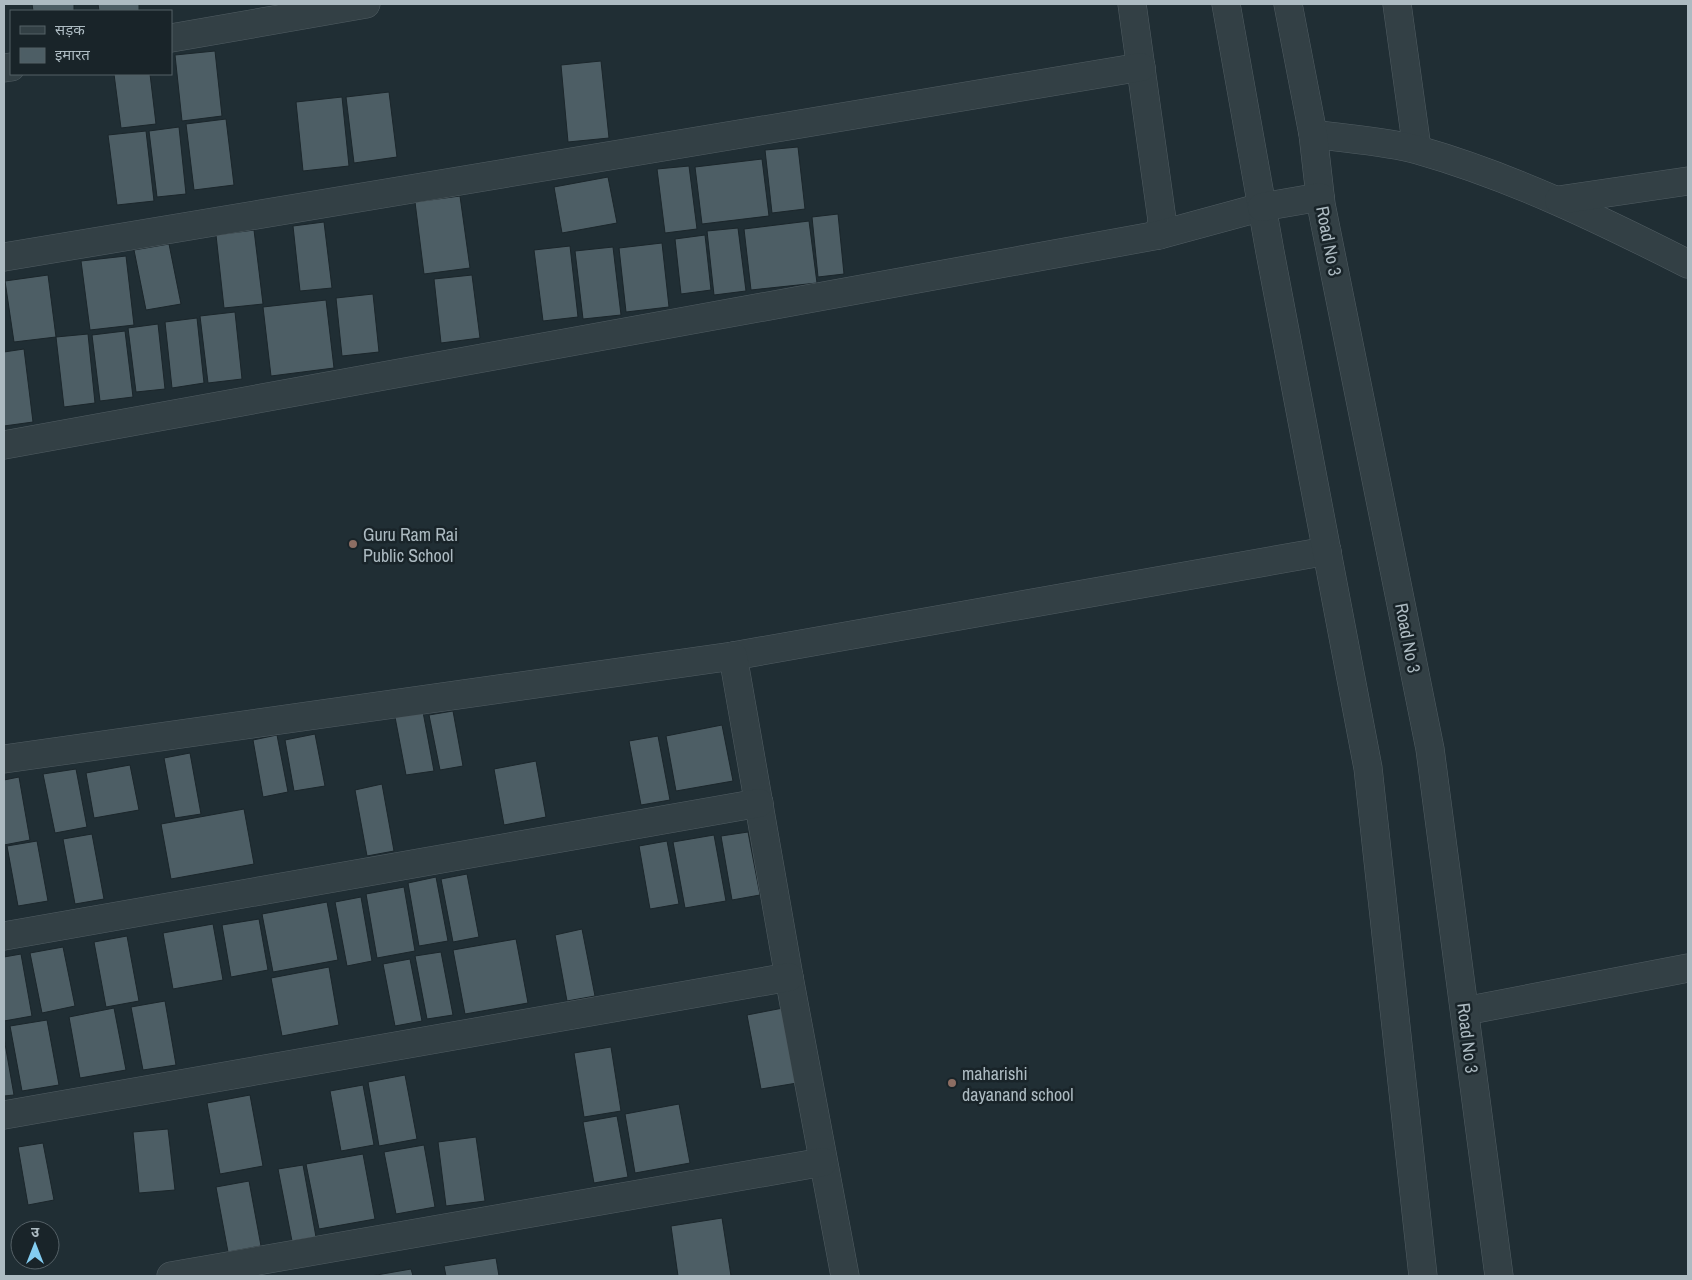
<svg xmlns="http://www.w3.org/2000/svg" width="1692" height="1280" font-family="'Archivo Narrow','Noto Sans Devanagari',sans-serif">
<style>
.building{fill:#4d5e65;stroke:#1b262b}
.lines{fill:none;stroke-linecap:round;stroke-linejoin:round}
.minor-casing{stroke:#515d63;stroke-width:29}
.tertiary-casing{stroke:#515d63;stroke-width:29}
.minor{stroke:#334045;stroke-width:28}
.tertiary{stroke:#334045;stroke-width:28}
.education-dot{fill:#8d6e63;stroke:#192429;stroke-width:2}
.labels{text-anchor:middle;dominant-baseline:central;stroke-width:5;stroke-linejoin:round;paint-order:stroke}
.street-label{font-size:18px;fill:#adbbc2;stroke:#192429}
.poi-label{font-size:18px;fill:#adbbc2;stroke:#192429;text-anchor:start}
</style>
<rect width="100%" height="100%" fill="#202e34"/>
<g class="building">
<path d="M32 4H74V11H33Z"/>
<path d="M98 4H139V11H99Z"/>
<path d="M215 51 222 116 182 121 175 55Z"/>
<path d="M601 61 609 138 568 142 561 65Z"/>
<path d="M114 74H150L156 124 121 128Z"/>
<path d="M389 92 397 157 354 163 346 97Z"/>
<path d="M342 97 349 166 303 171 296 102Z"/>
<path d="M226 119 234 185 194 190 186 124Z"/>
<path d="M179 127 186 194 157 197 149 131Z"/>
<path d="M146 131 154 201 117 205 108 135Z"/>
<path d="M798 147 805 209 772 213 765 150Z"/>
<path d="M762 159 769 216 702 224 695 167Z"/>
<path d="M689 166 697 229 665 233 657 169Z"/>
<path d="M608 177 617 223 562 233 554 187Z"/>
<path d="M460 196 470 268 424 274 415 202Z"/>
<path d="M838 214 844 274 818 277 812 217Z"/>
<path d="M809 221 817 283 751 290 744 229Z"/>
<path d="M324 222 332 288 300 291 293 226Z"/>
<path d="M738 228 746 291 714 295 707 231Z"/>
<path d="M254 230 263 304 224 308 216 235Z"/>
<path d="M705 235 711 290 681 294 675 239Z"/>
<path d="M662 243 669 307 626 312 619 248Z"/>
<path d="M169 244 181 304 146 310 134 250Z"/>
<path d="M570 246 578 317 543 321 534 250Z"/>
<path d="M613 247 621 315 583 319 575 251Z"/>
<path d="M126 256 134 325 90 330 81 261Z"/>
<path d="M48 275 56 337 14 342 5 281Z"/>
<path d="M472 275 480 338 441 343 434 279Z"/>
<path d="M373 294 379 352 342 356 336 298Z"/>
<path d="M326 300 334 368 271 376 263 307Z"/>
<path d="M235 312 242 379 208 383 200 316Z"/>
<path d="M197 318 204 383 172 388 165 322Z"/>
<path d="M158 324 165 389 136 392 128 328Z"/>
<path d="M125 331 133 397 100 401 92 335Z"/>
<path d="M88 334 95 403 64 407 56 337Z"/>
<path d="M24 349 33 422 4 426V352Z"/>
<path d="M453 711 463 766 440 770 429 715Z"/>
<path d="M423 712 434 771 406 775 395 717Z"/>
<path d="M722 725 733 781 676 791 666 736Z"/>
<path d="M315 734 325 786 294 791 285 740Z"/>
<path d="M277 735 288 792 263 797 253 740Z"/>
<path d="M658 736 670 800 641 805 629 741Z"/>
<path d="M190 753 201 814 175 818 164 758Z"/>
<path d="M536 761 546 817 504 825 494 769Z"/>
<path d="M130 765 139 810 94 818 86 773Z"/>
<path d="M76 769 87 827 55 833 43 774Z"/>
<path d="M19 777 30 840 4 845V780Z"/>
<path d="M382 784 394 851 367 856 355 790Z"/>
<path d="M244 809 254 864 171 879 161 824Z"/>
<path d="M748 832 760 895 732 900 721 836Z"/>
<path d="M92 834 104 899 75 904 63 839Z"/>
<path d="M714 835 726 901 685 908 673 842Z"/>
<path d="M37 841 48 901 18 906 7 846Z"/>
<path d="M667 841 679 904 650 909 639 846Z"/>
<path d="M467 874 479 937 453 942 441 879Z"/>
<path d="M436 877 448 941 419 946 408 883Z"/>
<path d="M404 887 415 951 377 958 366 894Z"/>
<path d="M361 897 372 961 347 966 335 902Z"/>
<path d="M327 902 338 960 273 972 262 914Z"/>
<path d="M259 919 268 970 231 977 222 925Z"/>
<path d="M213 924 223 980 173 989 163 933Z"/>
<path d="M582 929 595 996 567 1001 555 935Z"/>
<path d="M127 936 139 1001 106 1007 94 942Z"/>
<path d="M516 939 528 1003 465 1014 453 950Z"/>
<path d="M63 947 75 1006 42 1013 30 953Z"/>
<path d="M441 952 453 1015 427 1019 415 956Z"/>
<path d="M21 954 32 1016 4 1021V957Z"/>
<path d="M410 959 422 1021 395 1026 383 964Z"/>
<path d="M329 967 339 1025 282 1036 271 978Z"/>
<path d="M165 1001 176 1065 143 1070 131 1007Z"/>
<path d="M114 1008 126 1070 80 1078 69 1017Z"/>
<path d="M783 1008 797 1083 761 1089 747 1015Z"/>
<path d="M47 1020 59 1085 22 1091 10 1026Z"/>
<path d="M4 1038 14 1095 4 1096Z"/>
<path d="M611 1047 621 1111 584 1117 574 1053Z"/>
<path d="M405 1075 417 1139 379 1146 368 1082Z"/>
<path d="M363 1085 374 1145 341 1151 330 1091Z"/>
<path d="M250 1095 263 1166 220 1174 207 1103Z"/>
<path d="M679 1104 690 1163 635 1173 625 1114Z"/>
<path d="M617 1116 628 1177 594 1183 583 1122Z"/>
<path d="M168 1129 175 1190 139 1193 133 1132Z"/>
<path d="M476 1137 485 1201 446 1206 438 1142Z"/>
<path d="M43 1143 54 1200 28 1205 18 1147Z"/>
<path d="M424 1145 435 1207 396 1214 384 1152Z"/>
<path d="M363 1154 375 1219 319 1229 306 1164Z"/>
<path d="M303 1165 316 1237 292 1241 278 1169Z"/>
<path d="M249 1181 261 1246 228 1252 216 1187Z"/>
<path d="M722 1218 731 1276H678L671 1226Z"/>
<path d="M496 1258 499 1276H446L444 1266Z"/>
<path d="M411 1269 413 1276H371Z"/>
</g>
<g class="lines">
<defs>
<g id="minor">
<path d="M1132 4 1162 220 1159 235"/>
<path d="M1397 4 1417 149"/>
<path d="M171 38 366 4"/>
<path d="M4 68 11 67"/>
<path d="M1313 134C1347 139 1386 141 1418 150 1513 177 1601 220 1688 264"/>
<path d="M1559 200 1688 181"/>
<path d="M4 257 1141 67"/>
<path d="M4 445 1159 235 1262 207"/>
<path d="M733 656 1327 551"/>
<path d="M4 759 733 656 789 977 845 1276"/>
<path d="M4 936 759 803"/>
<path d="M1465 1011 1688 968"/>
<path d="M4 1115 789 977"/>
<path d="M171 1276 823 1162"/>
</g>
<g id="tertiary">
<path d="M1226 4 1270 252 1368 768 1423 1276"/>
<path d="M1288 4 1313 134 1321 204 1430 749 1499 1276"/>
<path d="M1262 207 1320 197"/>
</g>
</defs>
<use href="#minor" class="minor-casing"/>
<use href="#tertiary" class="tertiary-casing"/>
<use href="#minor" class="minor"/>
<use href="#tertiary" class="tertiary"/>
</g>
<g class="education-dot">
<circle cx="353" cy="544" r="5"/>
<circle cx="952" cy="1083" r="5"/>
</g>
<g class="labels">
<g class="street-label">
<text transform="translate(1329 241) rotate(79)">Road No 3</text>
<text transform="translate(1408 638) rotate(79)">Road No 3</text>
<text transform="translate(1468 1038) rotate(83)">Road No 3</text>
</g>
<g class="poi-label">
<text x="363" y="534">Guru Ram Rai<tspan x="363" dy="21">Public School</tspan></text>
<text x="962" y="1073">maharishi<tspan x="962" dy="21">dayanand school</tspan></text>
</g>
</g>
<rect width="1692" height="1280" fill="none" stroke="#adbbc2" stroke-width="10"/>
<rect x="10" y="10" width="162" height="65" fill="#192429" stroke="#546066"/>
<rect x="20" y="26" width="25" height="8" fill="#334045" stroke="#546066"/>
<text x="55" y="35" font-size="15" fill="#adbbc2">सड़क</text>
<rect x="20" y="48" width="25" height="15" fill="#4d5e65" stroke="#546066"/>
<text x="55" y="60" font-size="15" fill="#adbbc2">इमारत</text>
<g transform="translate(35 1245)"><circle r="24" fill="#192429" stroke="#546066"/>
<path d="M0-4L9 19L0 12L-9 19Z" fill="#83cdf1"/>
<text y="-8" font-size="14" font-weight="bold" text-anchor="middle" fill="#adbbc2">उ</text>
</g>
</svg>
